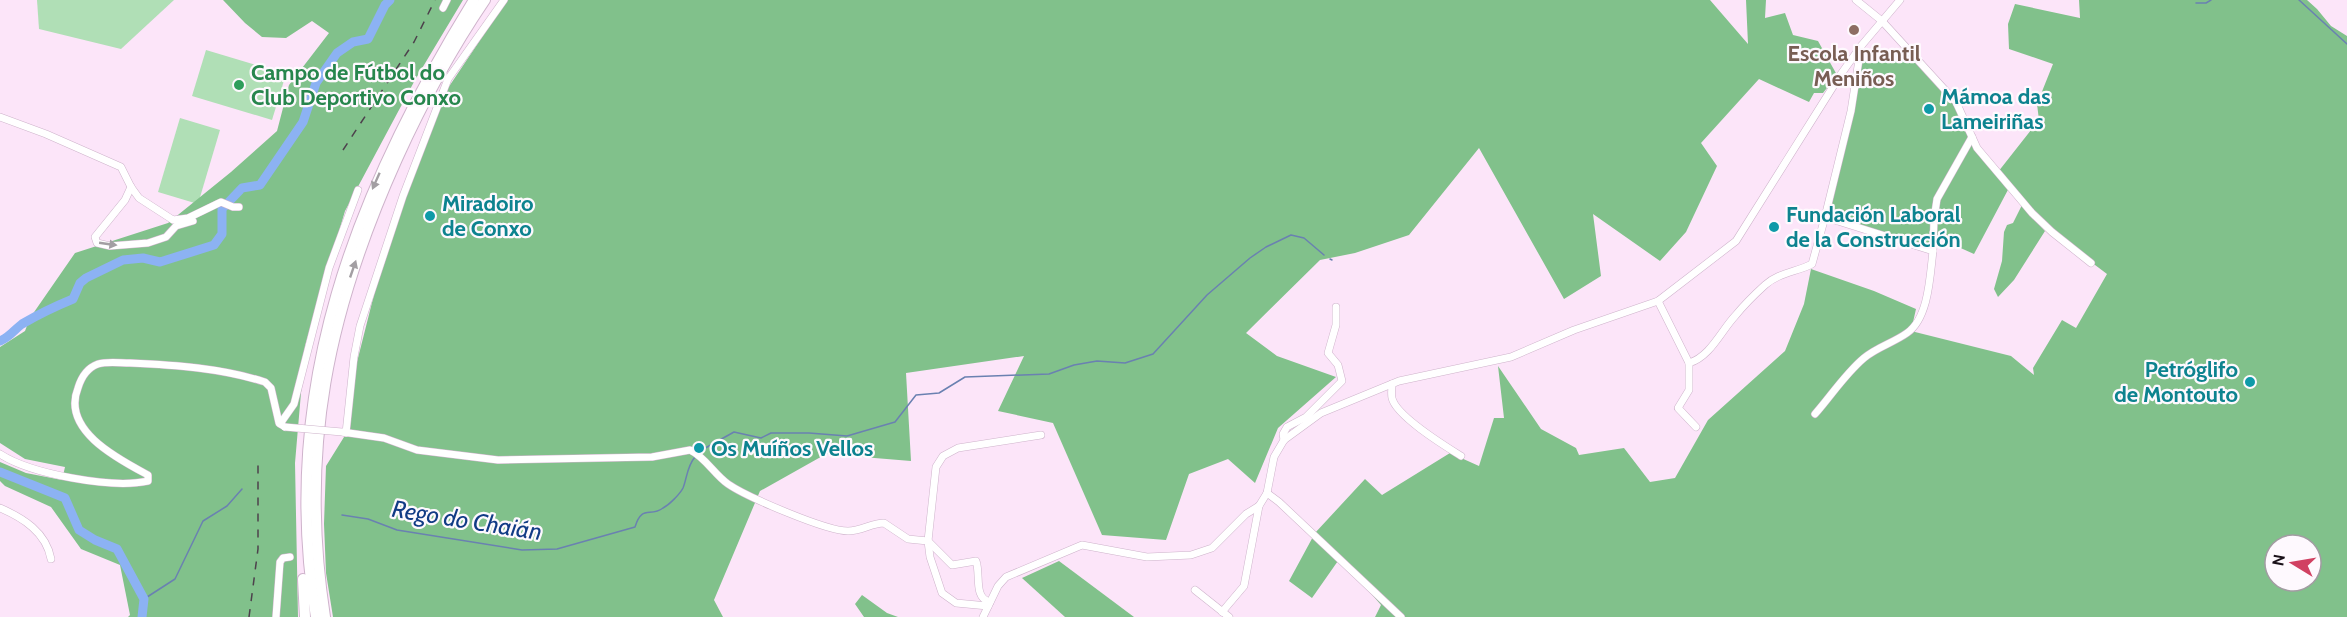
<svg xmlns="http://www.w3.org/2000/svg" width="2347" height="617" font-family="Cabin,sans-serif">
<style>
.green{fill:#b0dfb6}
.forest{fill:#81c18b;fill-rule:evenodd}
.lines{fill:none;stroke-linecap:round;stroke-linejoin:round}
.stream{stroke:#6a81b1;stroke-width:1.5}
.river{stroke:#8cb2f3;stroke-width:9}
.minor-casing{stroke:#ceb3cb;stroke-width:8}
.highway-casing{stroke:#ceb3cb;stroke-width:12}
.minor{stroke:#fff;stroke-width:7}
.highway{stroke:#fff;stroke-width:10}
.rail{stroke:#4d414c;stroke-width:1.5;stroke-dasharray:8 8;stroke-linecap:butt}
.minor-bridge-casing{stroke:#ceb3cb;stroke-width:8;stroke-linecap:butt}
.minor-bridge{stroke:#fff;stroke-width:7}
.oneway{fill:#a39fa3}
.education-dot{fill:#8d6e63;stroke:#fef9fe;stroke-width:2}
.leisure-dot{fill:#2e9e5b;stroke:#fef9fe;stroke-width:2}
.culture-dot{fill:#0f9aa8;stroke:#fef9fe;stroke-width:2}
.labels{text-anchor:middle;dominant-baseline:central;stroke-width:4.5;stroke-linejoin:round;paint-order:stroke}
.education-label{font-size:22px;font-weight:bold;fill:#785e54;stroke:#fef9fe}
.leisure-label{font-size:22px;font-weight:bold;fill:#27864d;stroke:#fef9fe;text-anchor:start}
.culture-label{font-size:22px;font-weight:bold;fill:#0d838f;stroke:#fef9fe;text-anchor:start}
.water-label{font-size:24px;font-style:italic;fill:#113b85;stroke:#fef9fe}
</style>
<rect width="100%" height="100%" fill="#fce5f9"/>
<g class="green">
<path d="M37 0H174L121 49 39 29Z"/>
<path d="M206 50 286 74 272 120 192 96Z"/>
<path d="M180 118 220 130 198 204 158 192Z"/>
</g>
<g class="forest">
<path d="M223 0H463L415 80 345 211 305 346 295 463 298 617H128L130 615 120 565 81 549 51 507 5 486 0 481V462L26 473 62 480 65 467 25 459 0 443V347L25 331 30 318 75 253 168 223 231 172 277 131 289 85 329 33 312 21 286 38 262 37 245 23Z"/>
<path d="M507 0H1710L1748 44 1746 0H1766L1765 18 1785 13 1793 35 1818 41 1837 75 1823 93H1814L1809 102 1759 79 1701 143 1717 166 1686 232 1660 261 1593 214 1601 276 1564 299 1479 148 1409 235 1355 253 1320 260 1246 333 1277 356 1336 377 1278 428 1255 483 1228 459 1189 474 1166 540 1102 535 1053 423 998 411 1024 356 906 373 911 461 826 454 760 491 714 600 723 617H333L326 573 324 524 326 466 349 429 356 366 382 263 407 191 446 91Z"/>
<path d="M2079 0H2307L2317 9 2331 26 2347 36V617H1375L1381 605 1340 558 1312 598 1289 581 1315 533 1365 479 1382 495 1450 453 1479 466 1494 418H1504L1498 366 1541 429 1576 448 1579 455 1624 448 1650 482 1675 478 1708 420 1785 351 1804 304 1811 269 1874 291 1916 309 1911 331 2011 356 2034 375 2033 368 2062 320 2076 328 2107 274C2070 246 2039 222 2010 186L1974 254 1936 237V220L1941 195C1932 212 1933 232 1933 251L1825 217 1859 60 1890 58 1905 46 1956 102 1980 151 1998 172 2039 120 2037 104 2053 64 2009 49 2008 24 2015 4 2080 18ZM2275 545H2311V581H2275Z"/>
<path d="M2022 205 2045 231 2014 280 1998 297 1994 289 2002 261 2004 232 2007 225 2013 223Z"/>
<path d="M1059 561 1134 617H1065L1022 578Z"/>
<path d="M862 595 887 613 898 617H864L855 604Z"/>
</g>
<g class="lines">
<g class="stream">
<path d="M2299 0 2347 44"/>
<path d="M2196 3H2206L2211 0"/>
<path d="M1330 259 1332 260"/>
<path d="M700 451 734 432 761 438 771 433H809L847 436 895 422 916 395 939 393 965 377 1049 374 1074 365 1097 361 1125 363 1153 354 1207 295 1250 258 1266 247 1291 235 1304 238 1324 255"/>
<path d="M342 515 368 519 397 530 522 550 557 549 635 527C642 504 650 518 663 508 669 505 680 494 683 488 687 478 687 466 695 457"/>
<path d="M144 599 175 579 203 521 227 506 242 489"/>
</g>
<g class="river">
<path d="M0 341C10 337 14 330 22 324 39 314 56 306 73 299L80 283 86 278 123 260 143 258 160 262 214 245 222 234V209L242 188 260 185 303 122 316 83 337 53 353 42 368 39 385 5 390 0"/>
<path d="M0 472 65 498 79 530 95 540 117 549 144 599 142 617"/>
</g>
<defs>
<g id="minor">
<path d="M1856 0 1882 21 1956 102 1977 148 2032 213 2052 232 2091 263"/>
<path d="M443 8 447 0"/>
<path d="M0 117 46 134 121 167 131 187 139 198 173 220 188 218 221 202 233 207H239"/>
<path d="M131 187 125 200 95 237 97 243 110 246 148 243 166 237 176 226 193 221"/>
<path d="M1933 251 1934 219 1937 199 1972 137"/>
<path d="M1658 301 1689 363C1710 357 1721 331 1735 316 1744 305 1754 295 1765 285 1778 273 1796 272 1812 264L1825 217 1851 111 1861 47"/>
<path d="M1689 363V390L1678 408 1696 427"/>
<path d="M1392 384C1392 388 1391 394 1392 398 1396 416 1445 446 1461 456"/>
<path d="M1815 414C1831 396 1845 374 1864 358 1877 347 1893 343 1907 333 1929 318 1930 275 1933 251L1825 217"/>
<path d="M280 424 294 404 329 268 358 190"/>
<path d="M342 432 384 438 417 450 498 460 652 457 690 450C705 457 714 474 728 484 747 497 826 531 848 531 861 531 872 523 884 523L908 539 928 541 952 565 976 561C981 574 973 598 990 602"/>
<path d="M346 433 354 357 360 326 403 196 448 79 504 0"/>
<path d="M1284 440 1283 434 1287 427 1306 417 1342 381 1338 365 1328 353 1336 325V307"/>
<path d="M0 454C31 474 112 489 148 481V475C118 459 61 430 78 388 81 378 87 368 98 364 107 361 120 363 130 363 175 365 221 368 265 382L271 388 279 423 285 427"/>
<path d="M1267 493 1279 502 1401 617"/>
<path d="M0 508C23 518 46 532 51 559"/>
<path d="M1195 590 1229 617"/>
<path d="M988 606 956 603 942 593 930 557 928 541 936 467 943 456 958 448 1041 435"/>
<path d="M1222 612 1244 586 1259 506"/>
<path d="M276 617 280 562 283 558 290 557"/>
<path d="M983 617 998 586 1006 577 1082 545 1147 557 1191 555 1212 548 1246 514 1259 506 1267 493 1274 457 1284 440 1321 413 1399 381 1511 357 1574 330 1658 301 1736 241 1841 74 1861 46 1900 0"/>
</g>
<g id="highway">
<path d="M303 579 305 617"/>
<path d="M316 617C278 389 356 191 474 0"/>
<path d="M325 617C299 450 328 312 397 159 422 104 451 50 485 0"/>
</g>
</defs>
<use href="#minor" class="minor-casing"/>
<use href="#highway" class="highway-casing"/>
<use href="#minor" class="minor"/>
<use href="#highway" class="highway"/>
<g class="rail">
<path d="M343 150 414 42 435 0"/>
<path d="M249 617 258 549V461"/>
</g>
<defs>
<path id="minor-bridge" d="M285 427 342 432"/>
</defs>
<use href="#minor-bridge" class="minor-bridge-casing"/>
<use href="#minor-bridge" class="minor-bridge"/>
</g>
<defs><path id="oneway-solid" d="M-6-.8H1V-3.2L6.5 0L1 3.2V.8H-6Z" transform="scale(1.5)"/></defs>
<g class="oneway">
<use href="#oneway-solid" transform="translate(376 181) rotate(114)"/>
<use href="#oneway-solid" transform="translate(108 244) rotate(8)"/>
<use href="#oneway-solid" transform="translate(353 269) rotate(-71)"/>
</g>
<circle class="education-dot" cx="1854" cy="30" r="6"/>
<circle class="leisure-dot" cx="239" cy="85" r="6"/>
<g class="culture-dot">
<circle cx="1929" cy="109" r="6"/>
<circle cx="430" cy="216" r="6"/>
<circle cx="1774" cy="227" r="6"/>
<circle cx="2250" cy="382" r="6"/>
<circle cx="699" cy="448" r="6"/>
</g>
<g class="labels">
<g class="education-label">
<text x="1854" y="53">Escola Infantil<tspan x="1854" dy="25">Meniños</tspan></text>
</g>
<g class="leisure-label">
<text x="251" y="72">Campo de Fútbol do<tspan x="251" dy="25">Club Deportivo Conxo</tspan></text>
</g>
<g class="culture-label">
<text x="1941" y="96">Mámoa das<tspan x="1941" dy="25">Lameiriñas</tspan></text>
<text x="442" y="203">Miradoiro<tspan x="442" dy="25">de Conxo</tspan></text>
<text x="1786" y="214">Fundación Laboral<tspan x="1786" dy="25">de la Construcción</tspan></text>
<text x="2238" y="369" text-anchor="end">Petróglifo<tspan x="2238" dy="25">de Montouto</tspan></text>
<text x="711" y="448">Os Muíños Vellos</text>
</g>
<g class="water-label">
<text transform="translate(467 520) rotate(9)">Rego do Chaián</text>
</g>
</g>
<g transform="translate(2293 563) rotate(281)"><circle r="28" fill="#fef9fe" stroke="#a29ca2" stroke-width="1.5"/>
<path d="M0-4.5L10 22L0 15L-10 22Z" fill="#d14162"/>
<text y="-9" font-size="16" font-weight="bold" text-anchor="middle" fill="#191018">N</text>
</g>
</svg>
